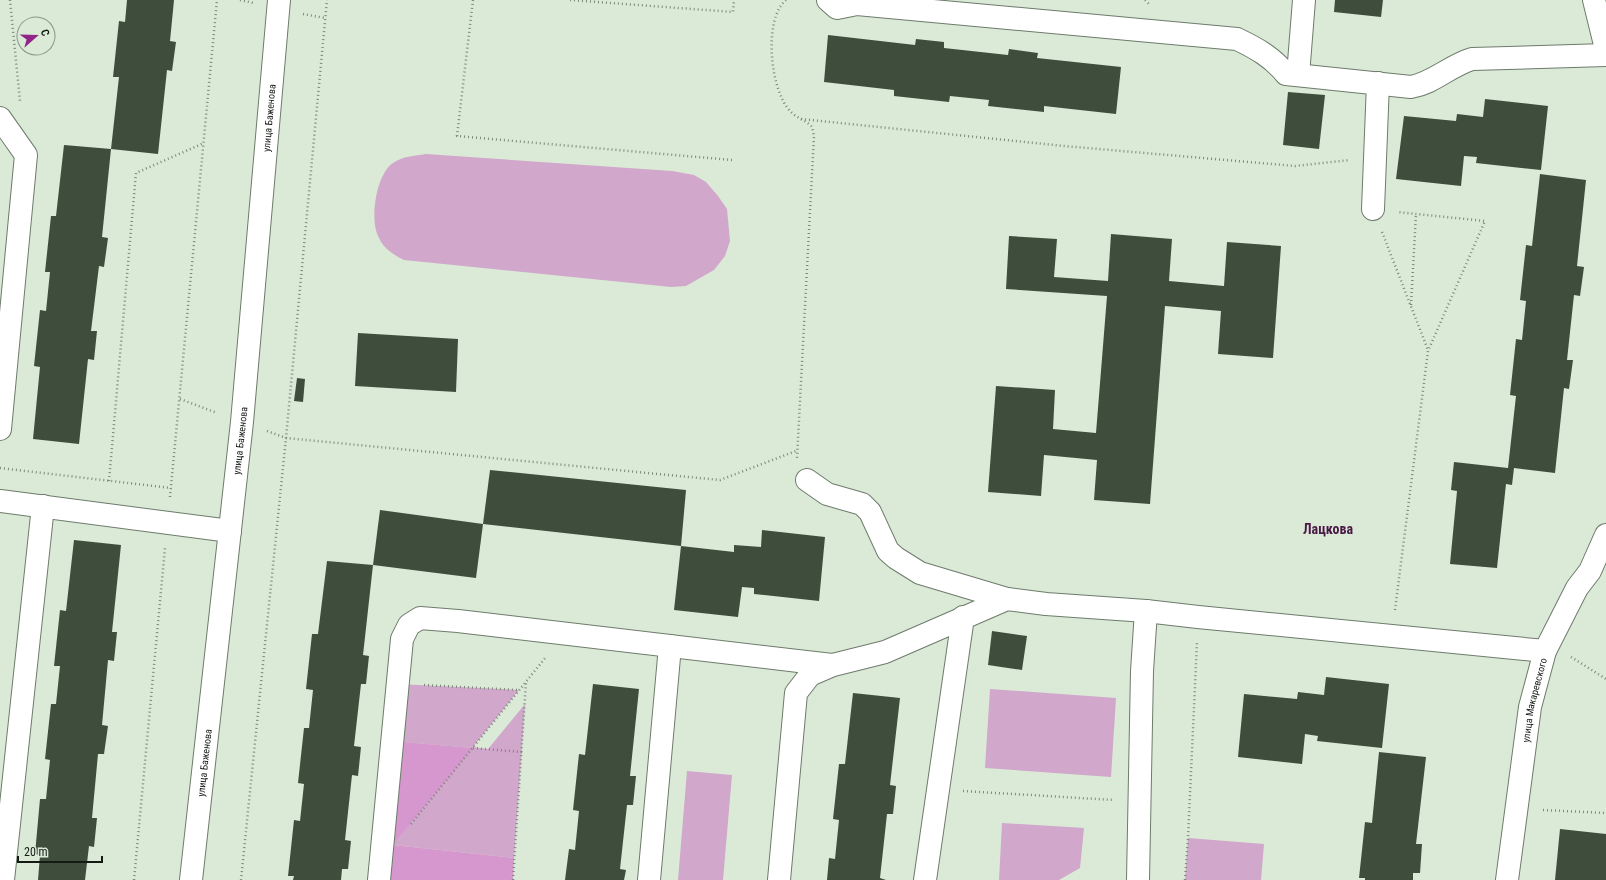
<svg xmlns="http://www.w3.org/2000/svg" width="1606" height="880" font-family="'Roboto Condensed',sans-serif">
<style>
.green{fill:#d1a7cb}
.forest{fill:#d597ce}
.building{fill:#3f4d3d}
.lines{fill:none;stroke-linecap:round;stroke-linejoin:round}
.minor-casing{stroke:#6d7b6b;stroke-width:24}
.path{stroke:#7d887b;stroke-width:2.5;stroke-dasharray:1 3;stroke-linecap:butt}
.minor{stroke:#fff;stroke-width:22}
.labels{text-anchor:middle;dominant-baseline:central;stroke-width:4;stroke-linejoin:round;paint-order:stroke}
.street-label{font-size:10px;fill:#151a14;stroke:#daead7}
.district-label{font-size:14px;font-weight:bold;fill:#4a1846;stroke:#daead7}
</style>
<rect width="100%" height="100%" fill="#daead7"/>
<g class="green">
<path d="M426 154 672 171 694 175 706 182 718 196 727 209 730 241 725 256 714 270 686 286 671 287 404 260C394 255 384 249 379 238 369 221 376 174 393 163 403 156 414 156 426 154Z"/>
<path d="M398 684 519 690 473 747 488 749 525 704 514 858 393 845 472 748 392 741Z"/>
<path d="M990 689 1116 698 1111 777 985 768Z"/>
<path d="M687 771 732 775 723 880H678Z"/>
<path d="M1002 823 1084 828 1080 868 1059 880H999Z"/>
<path d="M1188 838 1264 844 1261 880H1185Z"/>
</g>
<path class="forest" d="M404 742 473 748 393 845 514 858 513 880H379L393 845Z"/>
<g class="building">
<path d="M127 0H174L170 41 176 42 172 71 167 70 158 154 111 149 119 77H113L119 21 125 22Z"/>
<path d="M1335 0H1383L1381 17 1334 12Z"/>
<path d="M828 35 915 45 916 39 944 42V48L1008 55 1009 49 1038 53 1037 58 1121 67 1116 114 1044 106V112L988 106 989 100 950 96 949 102 894 96V90L824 82Z"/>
<path d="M1288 92 1325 95 1319 149 1283 145Z"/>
<path d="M1485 99 1548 106 1541 170 1476 163 1477 157 1464 156 1461 186 1396 179 1404 116 1456 121 1457 114 1483 117Z"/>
<path d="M64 145 111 149 102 237 108 238 104 267 99 266 91 331H97L94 360 88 359 79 444 33 439 40 367 34 366 40 310 46 311 50 272H45L51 216H56Z"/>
<path d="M1540 174 1586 180 1577 266 1584 267 1580 296 1574 295 1567 360H1573L1569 389 1564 388 1555 473 1514 468 1512 485 1506 484 1497 568 1450 564 1457 491 1451 490 1454 462 1508 468 1516 396 1510 395 1516 339 1522 340 1526 301 1520 300 1526 245 1532 246Z"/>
<path d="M1111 234 1172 239 1169 281 1224 286 1227 242 1281 246 1273 358 1218 354 1221 311 1165 306 1150 504 1094 500 1097 460 1044 455 1041 496 988 492 996 386 1055 390 1053 429 1096 433 1107 296 1006 289 1009 236 1057 239 1054 277 1108 281Z"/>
<path d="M358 333 458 339 456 392 355 386Z"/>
<path d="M297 378 305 379 303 402 294 401Z"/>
<path d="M490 470 686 490 681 546 483 524Z"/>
<path d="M380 510 483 524 476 578 373 565Z"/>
<path d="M762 530 825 537 819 601 754 594V588L742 587 738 617 674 610 681 546 734 552V545L761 547Z"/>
<path d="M74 540 121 545 112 632H117L114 661 108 660 102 725 108 726 104 754H98L92 818H97L94 847 89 846 85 880H38L40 855 35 854 40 799H46L50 760 45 759 51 704H56L60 666H54L60 610 66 611Z"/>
<path d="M327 561 373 565 363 655 369 656 366 684H361L354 746 361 747 358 776 352 775 345 840 351 841 348 869H342L341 880H293L294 876H288L294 820 300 821 304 784 298 783 304 728H309L313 690 306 689 312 634H318Z"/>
<path d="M992 631 1027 636 1022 670 988 665Z"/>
<path d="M1326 677 1389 684 1382 748 1317 741 1318 736 1305 734 1302 764 1238 757 1244 694 1297 699 1298 692 1324 695Z"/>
<path d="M593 684 639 689 630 776H636L633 805H627L620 869 626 870 624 880H565L569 849 575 850 579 811 573 810 579 754 585 755Z"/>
<path d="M853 693 900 698 890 785 896 786 893 814H887L880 878 886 880H827L829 858 835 859 839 820 833 819 839 764H845Z"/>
<path d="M1379 752 1426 757 1416 844H1422L1420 873H1413V880H1365V878H1359L1365 822 1372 823Z"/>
<path d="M1560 829 1606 834V880H1555Z"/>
</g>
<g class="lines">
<defs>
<g id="minor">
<path d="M828 0 837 8 857 4 1237 39C1256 48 1272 57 1286 74L1411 87C1434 83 1449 66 1472 59L1606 55"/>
<path d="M1594 0 1606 49"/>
<path d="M1298 75 1304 0"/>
<path d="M0 118 26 155 0 429"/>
<path d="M1373 209 1378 83"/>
<path d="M807 480 827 494 862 504 870 512 888 551 896 558 920 573 1007 599"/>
<path d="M0 501 230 531"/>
<path d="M3 880 43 506"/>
<path id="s1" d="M191 880 242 422 279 0"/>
<path d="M379 880 402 639 409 625 420 618 458 621 832 665"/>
<path d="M649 880 670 646"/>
<path d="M779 880 796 693 810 675 833 665 885 652 1007 599 1046 604 1146 611 1198 617 1545 651"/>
<path d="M925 880 963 617"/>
<path d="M1138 880 1142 671 1146 611"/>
<path id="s2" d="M1507 880 1530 707 1545 651 1577 588 1590 571 1606 535"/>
</g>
</defs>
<use href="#minor" class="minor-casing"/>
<g class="path">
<path d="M10 0 20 101"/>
<path d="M240 0 254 3"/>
<path d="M473 0 457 136 732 160"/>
<path d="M570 0 733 12 734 0"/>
<path d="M786 0C763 19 770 90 790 111 796 118 806 120 812 127L814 136 797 458"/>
<path d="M1145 0 1150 5"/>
<path d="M303 14 325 18"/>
<path d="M801 119 1064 146 1295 166 1350 160"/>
<path d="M1382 232 1428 350"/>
<path d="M1411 305 1416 214"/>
<path d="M180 399 217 413"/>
<path d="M267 431 286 438 720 480 796 451"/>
<path d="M0 468 171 488"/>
<path d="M109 481 136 173 204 143"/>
<path d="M170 497 217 0"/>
<path d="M1395 610 1428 351 1485 221 1397 212"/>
<path d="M1571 657 1606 679"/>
<path d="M424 685 519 690"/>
<path d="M473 748 522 752"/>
<path d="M963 791 1114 800"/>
<path d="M1543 810 1606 813"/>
<path d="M411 824 546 657"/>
<path d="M134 880 165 548"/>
<path d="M241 880 286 438 327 0"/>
<path d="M513 880 526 682"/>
<path d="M1185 880 1188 838 1197 642"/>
</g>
<use href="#minor" class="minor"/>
</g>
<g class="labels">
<g class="street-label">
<text stroke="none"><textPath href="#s1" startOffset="766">улица Баженова</textPath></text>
<text stroke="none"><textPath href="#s1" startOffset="442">улица Баженова</textPath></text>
<text stroke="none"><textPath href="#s2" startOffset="182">улица Макаревского</textPath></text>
<text stroke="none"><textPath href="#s1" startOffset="118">улица Баженова</textPath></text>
</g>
<g class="district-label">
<text x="1328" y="529">Лацкова</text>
</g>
</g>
<g transform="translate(36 36) rotate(70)"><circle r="19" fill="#daead7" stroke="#8b9789"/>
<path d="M0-3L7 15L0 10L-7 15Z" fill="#902689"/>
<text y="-6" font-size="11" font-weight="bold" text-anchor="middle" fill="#151a14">С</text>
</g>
<path d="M18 856v6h84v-6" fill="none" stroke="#151a14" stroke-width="2"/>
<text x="24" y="856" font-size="12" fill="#151a14" stroke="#daead7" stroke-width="3" paint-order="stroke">20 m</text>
</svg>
